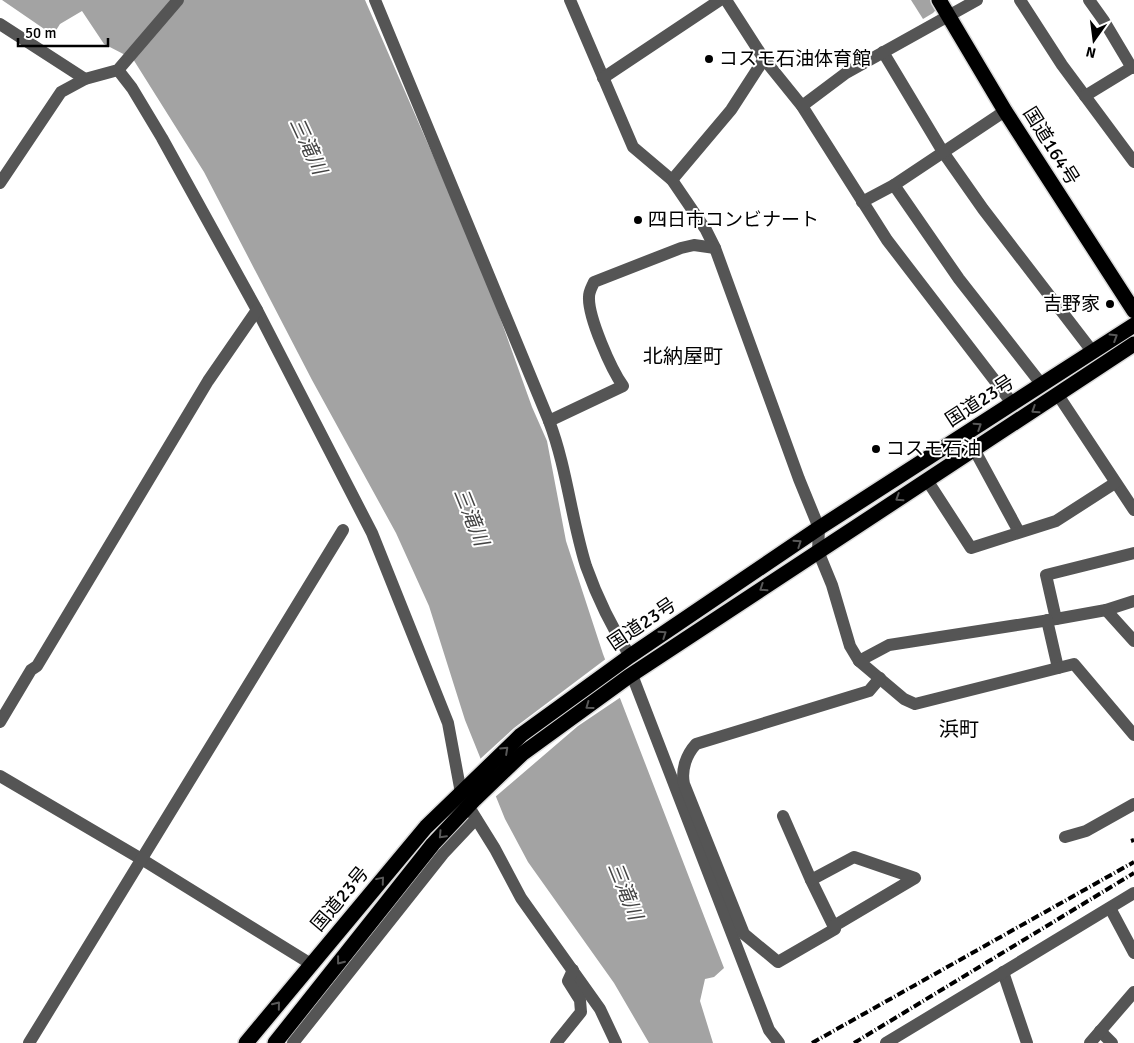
<svg xmlns="http://www.w3.org/2000/svg" width="1134" height="1043" font-family="Signika,'Noto Sans JP',sans-serif">
<style>
.water{fill:#a3a3a3}
.pier{fill:#fff}
.lines{fill:none;stroke-linecap:round;stroke-linejoin:round}
.highway-casing{stroke:#dbdbdb;stroke-width:18}
.minor{stroke:#555;stroke-width:12}
.highway{stroke:#000;stroke-width:15}
.rail{stroke:#000;stroke-width:4;stroke-dasharray:8 2.5 1 2.5;stroke-linecap:butt}
.oneway{stroke:#595959}
.poi-dot{fill:#000;stroke:#fff;stroke-width:2}
.labels{text-anchor:middle;dominant-baseline:central;stroke-width:4;stroke-linejoin:round;paint-order:stroke}
.poi-label{font-size:19px;fill:#000;stroke:#fff;text-anchor:start}
.street-label{font-size:19px;fill:#000;stroke:#fff}
.water-label{font-size:20px;font-style:italic;fill:#444;stroke:#fff}
.neighbourhood-label{font-size:20px;fill:#000;stroke:#fff}
</style>
<rect width="100%" height="100%" fill="#fff"/>
<g class="water">
<path d="M2 0H365L483 270 532 407 547 441 566 541 603 654 724 968 714 977 705 979 700 1001 713 1043H649L614 983 528 862 505 819 465 720 429 606 396 533 312 380 204 172 133 59 104 44 82 11 60 24 53 35Z"/>
<path d="M911 0H945L933 13 923 19Z"/>
</g>
<path class="pier" d="M607 658 621 697 578 726 494 798 479 760 514 728Z"/>
<g class="lines">
<defs>
<g id="highway">
<path d="M939 0 1005 111 1134 311"/>
<path d="M246 1043 426 827 521 735 630 656 819 528 1134 325"/>
<path d="M275 1043 433 844 475 799 522 754 628 677 1134 344"/>
</g>
</defs>
<use href="#highway" class="highway-casing"/>
<g class="minor">
<path d="M375 0 549 421C567 468 571 518 586 566 597 597 612 628 630 656"/>
<path d="M570 0 633 147 672 180 706 230 715 248 799 479 819 528 818 551 832 585 850 646 859 661 889 645 1056 619 1106 610 1134 601"/>
<path d="M726 0 764 59 802 106 887 240 1012 403"/>
<path d="M1020 0 1062 65 1134 162"/>
<path d="M1089 0 1104 21 1132 68"/>
<path d="M0 24 85 79"/>
<path d="M883 52 943 152 983 209 1092 351"/>
<path d="M118 70 132 88 162 138 257 310 372 533 448 723 461 793"/>
<path d="M603 78 720 0"/>
<path d="M1085 96 1134 66"/>
<path d="M802 106 846 73 977 0"/>
<path d="M672 180 731 110 764 59"/>
<path d="M0 183 61 92 85 79 118 70 178 0"/>
<path d="M894 185 959 279 1042 385"/>
<path d="M862 202 894 185 1005 111"/>
<path d="M1058 395 1134 510"/>
<path d="M549 421 623 386C611 369 588 317 589 297 589 291 592 287 594 282L681 248 694 245 715 248"/>
<path d="M974 449 1019 532"/>
<path d="M927 480 971 548 1056 521 1115 483"/>
<path d="M1106 610 1134 641"/>
<path d="M1056 619 1046 575 1134 553"/>
<path d="M1047 620 1058 668"/>
<path d="M859 661 904 699 915 704 1074 664 1134 735"/>
<path d="M632 675 769 1030 779 1043"/>
<path d="M0 722 31 670 37 666 208 381 257 310"/>
<path d="M0 776 143 860 311 964"/>
<path d="M472 812 495 849 521 898 600 1009 616 1043"/>
<path d="M783 816 811 880 835 929 778 962 744 934 684 784C681 770 686 755 696 744L869 691 880 678"/>
<path d="M1065 837 1086 831 1134 804"/>
<path d="M811 880 854 857 915 878 834 926"/>
<path d="M1110 908 1134 953"/>
<path d="M1003 972 1027 1043"/>
<path d="M1100 1031 1112 1043"/>
<path d="M29 1043 343 530"/>
<path d="M293 1043 443 854 476 819"/>
<path d="M556 1043 581 1012 580 1000 568 981 573 970"/>
<path d="M886 1043 1134 893"/>
<path d="M1090 1043 1134 992"/>
</g>
<use href="#highway" class="highway"/>
<g class="rail">
<path d="M1131 841 1134 840"/>
<path d="M812 1043 1134 862"/>
<path d="M854 1043 1134 873"/>
</g>
</g>
<defs><path id="oneway-chevron" d="M-2-3.5L2.5 0L-2 3.5" fill="none" stroke-width="1.6" stroke-linecap="round" stroke-linejoin="round" transform="scale(1.25)"/></defs>
<g class="oneway">
<use href="#oneway-chevron" transform="translate(1114 337) rotate(-32)"/>
<use href="#oneway-chevron" transform="translate(1035 410) rotate(147)"/>
<use href="#oneway-chevron" transform="translate(978 426) rotate(-33)"/>
<use href="#oneway-chevron" transform="translate(899 498) rotate(147)"/>
<use href="#oneway-chevron" transform="translate(798 543) rotate(-34)"/>
<use href="#oneway-chevron" transform="translate(763 588) rotate(146)"/>
<use href="#oneway-chevron" transform="translate(663 634) rotate(-34)"/>
<use href="#oneway-chevron" transform="translate(589 706) rotate(144)"/>
<use href="#oneway-chevron" transform="translate(505 750) rotate(-43)"/>
<use href="#oneway-chevron" transform="translate(442 835) rotate(133)"/>
<use href="#oneway-chevron" transform="translate(381 880) rotate(-50)"/>
<use href="#oneway-chevron" transform="translate(340 961) rotate(128)"/>
<use href="#oneway-chevron" transform="translate(277 1005) rotate(-51)"/>
</g>
<g class="poi-dot">
<circle cx="709" cy="59" r="5"/>
<circle cx="638" cy="220" r="5"/>
<circle cx="1110" cy="304" r="5"/>
<circle cx="876" cy="449" r="5"/>
</g>
<g class="labels">
<g class="poi-label">
<text x="719" y="59">コスモ石油体育館</text>
<text x="648" y="220">四日市コンビナート</text>
<text x="1100" y="304" text-anchor="end">吉野家</text>
<text x="886" y="449">コスモ石油</text>
</g>
<g class="street-label">
<text transform="translate(1051 146) rotate(58)">国道164号</text>
<text transform="translate(980 401) rotate(-33)">国道23号</text>
<text transform="translate(642 624) rotate(-34)">国道23号</text>
<text transform="translate(340 899) rotate(-50)">国道23号</text>
</g>
<g class="water-label">
<text transform="translate(308 146) rotate(65)">三滝川</text>
<text transform="translate(471 517) rotate(68)">三滝川</text>
<text transform="translate(625 891) rotate(68)">三滝川</text>
</g>
<g class="neighbourhood-label">
<text x="683" y="356">北納屋町</text>
<text x="959" y="729">浜町</text>
</g>
</g>
<g transform="translate(1094 40) rotate(194)" stroke="#ffffff" stroke-width="4" paint-order="stroke">
<path d="M0-4L9 19L0 12L-9 19Z" fill="#000000"/>
<text y="-8" font-size="14" font-weight="bold" text-anchor="middle" fill="#000000">N</text>
</g>
<path d="M18 38v8h90v-8" fill="none" stroke="#000000" stroke-width="2.5"/>
<text x="25" y="38" font-size="15" fill="#000000" stroke="#ffffff" stroke-width="4" paint-order="stroke">50 m</text>
</svg>
